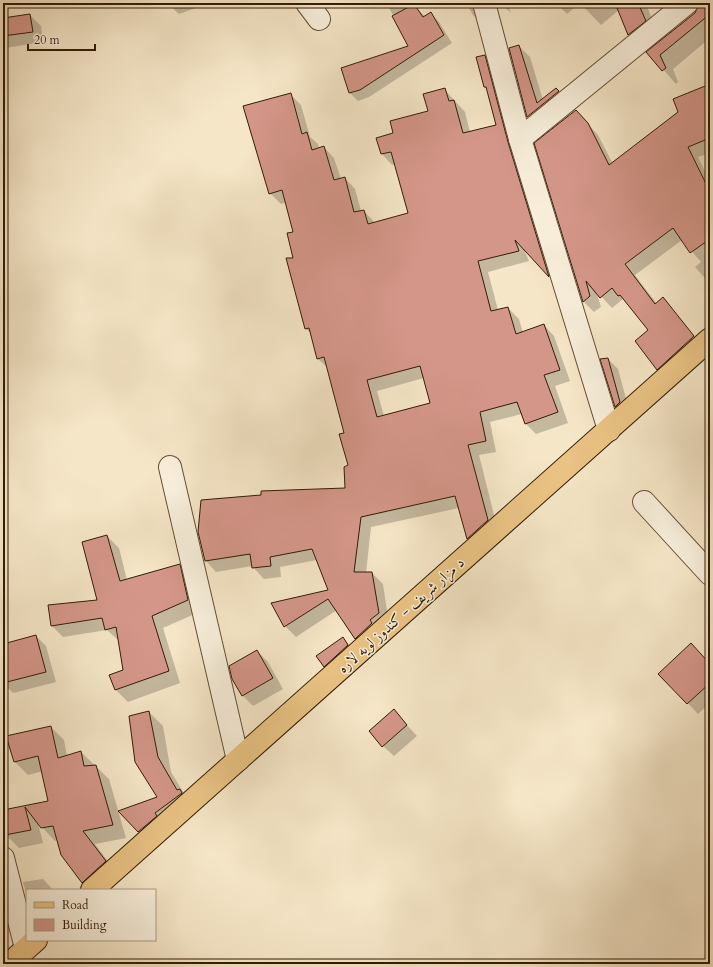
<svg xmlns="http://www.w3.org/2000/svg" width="713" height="967" font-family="Cardo,Amiri,serif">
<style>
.shadow{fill:#0003;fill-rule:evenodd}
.building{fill:#d49689;stroke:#331b05;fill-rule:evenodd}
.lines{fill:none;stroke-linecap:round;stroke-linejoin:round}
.minor-casing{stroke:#644e36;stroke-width:24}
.primary-casing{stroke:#331b05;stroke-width:24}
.minor{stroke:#f8efdb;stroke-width:22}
.primary{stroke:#eac384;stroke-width:22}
.labels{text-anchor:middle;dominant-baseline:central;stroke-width:3;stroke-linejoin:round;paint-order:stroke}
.street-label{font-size:15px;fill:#331b05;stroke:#f8efdb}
</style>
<rect width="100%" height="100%" fill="#f5e6c7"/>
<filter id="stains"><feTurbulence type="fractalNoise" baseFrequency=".005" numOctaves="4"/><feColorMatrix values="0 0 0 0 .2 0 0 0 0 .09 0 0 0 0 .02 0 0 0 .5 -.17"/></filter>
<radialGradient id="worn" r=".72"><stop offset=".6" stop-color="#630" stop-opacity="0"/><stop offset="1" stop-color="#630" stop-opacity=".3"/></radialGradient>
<g class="shadow">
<path d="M167 3H209L179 14Z"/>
<path d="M395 3H410L413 6 414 5 425 17 431 14 439 22 452 43 369 97 358 101 350 93 410 47 388 6Z"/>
<path d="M466 3H510L508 4 511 13 501 4 495 3 486 28 473 15Z"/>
<path d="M556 3H580L567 14Z"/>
<path d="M580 3H648L646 4 658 34 642 47 629 34 619 10 601 25Z"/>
<path d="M700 3H710V38L673 69 678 82 676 84 648 52 696 13Z"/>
<path d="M30 15 41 26 43 42 5 48 3 45V19Z"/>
<path d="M519 46 530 57 543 100 556 89 569 102 538 127 528 117 510 49Z"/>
<path d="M484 56 495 67 558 285 524 249 529 261 488 272 498 310 508 308 519 319 523 333 544 325 554 336 570 381 555 386 568 423 536 434 526 424 522 414 490 422 496 452 479 455 498 531 478 549 467 538 459 508 371 527 366 573H372L383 584 389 624 367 649 356 638 337 610 296 637 285 626 329 591 317 560 280 567 281 577 264 579 252 566 216 572 206 561 346 489 349 466 345 434 328 368 318 359 312 334 306 329 294 259V232L287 202 281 204 270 193 290 94 301 105 310 137 318 144 319 149 324 147 334 158 341 179 345 178 355 189 361 211H364L375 223 409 214 395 164 392 165 382 154 377 138 394 134 430 112 444 89 465 112 470 132 498 125 489 91 484 87ZM424 378 431 403 384 416 377 391Z"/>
<path d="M710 86V153L698 157 710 182V284L695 267 701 262 682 240 635 275 657 304 663 299 704 347 668 380 657 369 650 331 623 299 612 308 596 291 601 307 594 312 584 302 536 144 586 122 598 135 613 164 679 113Z"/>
<path d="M608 359 618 369 630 413 626 417 616 406 602 360Z"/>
<path d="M107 536 119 548 127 580 179 565 191 577 199 612 163 628 180 683 128 702 116 690 111 675 124 670 119 641 107 630 63 637 52 626 99 601Z"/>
<path d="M36 636 46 646 56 682 13 693 3 683V645Z"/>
<path d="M343 638 353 649 335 677 324 666Z"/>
<path d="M257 651 268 662 283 689 253 706 242 695Z"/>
<path d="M710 665V703L698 714 660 674Z"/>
<path d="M394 711 417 736 394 756 383 746Z"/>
<path d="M149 712 163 726 171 772 185 795 152 845 120 812 158 798Z"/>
<path d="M51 727 64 740 67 756 81 752 109 779 126 838 95 844 118 875 91 890 83 882 58 840 55 841 38 823 43 843 19 848 6 835 3 811 49 802 43 771 28 775 15 762 8 737Z"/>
<path d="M43 879 53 890H27V896L23 882Z"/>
</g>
<g class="building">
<path d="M615 3H638L646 21 628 35Z"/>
<path d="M699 3H710V14L660 55 666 68 662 71 646 52 695 13Z"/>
<path d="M414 4 423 17 431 12 444 35 360 90 349 93 341 68 408 46 392 16Z"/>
<path d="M30 14 33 32 3 36V18Z"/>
<path d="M519 45 537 103 556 88 559 91 527 117 509 48Z"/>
<path d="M485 55 508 142 549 277 515 240 519 251 478 261 491 311 508 307 516 334 544 324 560 370 544 375 558 412 525 424 517 402 480 412 486 441 468 445 488 520 467 539 455 496 361 517 354 572H372L379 613 370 620 372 623 355 639 328 599 284 627 271 603 328 590 312 549 270 557 271 566 252 568 250 554 205 561 198 532 201 500 261 495V491L345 488 344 467 348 465 339 434 344 433 324 357 317 359 309 328 305 329 286 258H293L287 233 293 232 282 190 269 194 243 106 291 93 302 134 307 132 312 150 324 146 334 180 345 177 354 212 364 210 368 224 408 213 391 152 381 154 376 138 393 133 390 121 428 111 423 94 445 88 449 101 454 100 463 133 496 125 486 87H484L476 57ZM420 366 430 403 377 417 367 380Z"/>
<path d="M710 84V138L688 147 710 192V239L690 253 673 228 625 264 655 304 663 297 694 336 657 370 635 341 648 330 620 295 618 296 612 288 600 298 586 281 590 296 583 302 534 143 576 110 588 123 609 165 678 112 673 99Z"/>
<path d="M608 358 620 402 615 407 600 359Z"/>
<path d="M107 535 120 581 180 564 188 600 152 616 169 671 115 690 109 675 123 670 116 627 105 630 102 618 51 626 48 605 97 600 82 542Z"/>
<path d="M36 635 46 672 3 683V644Z"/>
<path d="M343 637 348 645 324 667 316 656Z"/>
<path d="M691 643 710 664V683L687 704 658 674Z"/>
<path d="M257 650 273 678 242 696 232 679 229 666Z"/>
<path d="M394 709 407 725 382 747 369 731Z"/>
<path d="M149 711 158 757 177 790 180 789 182 793 155 813 157 816 138 832 118 811 157 797 135 762 129 716Z"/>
<path d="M51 726 58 758 81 751 84 766 96 765 113 825 83 831 106 861 82 883 61 855 53 826 41 828 25 807 31 830 5 835 3 810 48 801 38 756 14 762 6 736Z"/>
</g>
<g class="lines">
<defs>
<g id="minor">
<path d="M307 3 319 19"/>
<path d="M484 3 520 139 609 430"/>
<path d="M520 139 687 3"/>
<path d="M170 467 238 760"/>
<path d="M644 502 710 574"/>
<path d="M3 858 26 948"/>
</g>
<g id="primary">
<path d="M92 890 710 339"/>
<path d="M9 964 36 940"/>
</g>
</defs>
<use href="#minor" class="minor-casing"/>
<use href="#primary" class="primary-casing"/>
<use href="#minor" class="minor"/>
<use href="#primary" class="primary"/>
</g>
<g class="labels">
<g class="street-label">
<text transform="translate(401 615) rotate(-42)">د مزار شریف - کندوز لویه لاره</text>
</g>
</g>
<rect width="713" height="967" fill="none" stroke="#f5e6c7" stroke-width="16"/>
<rect x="4" y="4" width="705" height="959" fill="none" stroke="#331b05" stroke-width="2"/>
<rect x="8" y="8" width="697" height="951" fill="none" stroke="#331b05"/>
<rect x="26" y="889" width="130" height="52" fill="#f8efdb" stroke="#a99a85"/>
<rect x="34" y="902" width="20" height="6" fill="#eac384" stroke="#a99a85"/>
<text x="62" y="909" font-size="12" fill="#331b05">Road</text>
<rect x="34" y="919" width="20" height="12" fill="#d49689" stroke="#a99a85"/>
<text x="62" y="929" font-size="12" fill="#331b05">Building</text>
<path d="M28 44v6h67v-6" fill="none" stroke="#331b05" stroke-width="2"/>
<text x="34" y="44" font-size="12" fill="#331b05" stroke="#f8efdb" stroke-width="3" paint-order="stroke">20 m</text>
<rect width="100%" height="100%" filter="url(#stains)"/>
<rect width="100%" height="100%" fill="url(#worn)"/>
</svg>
